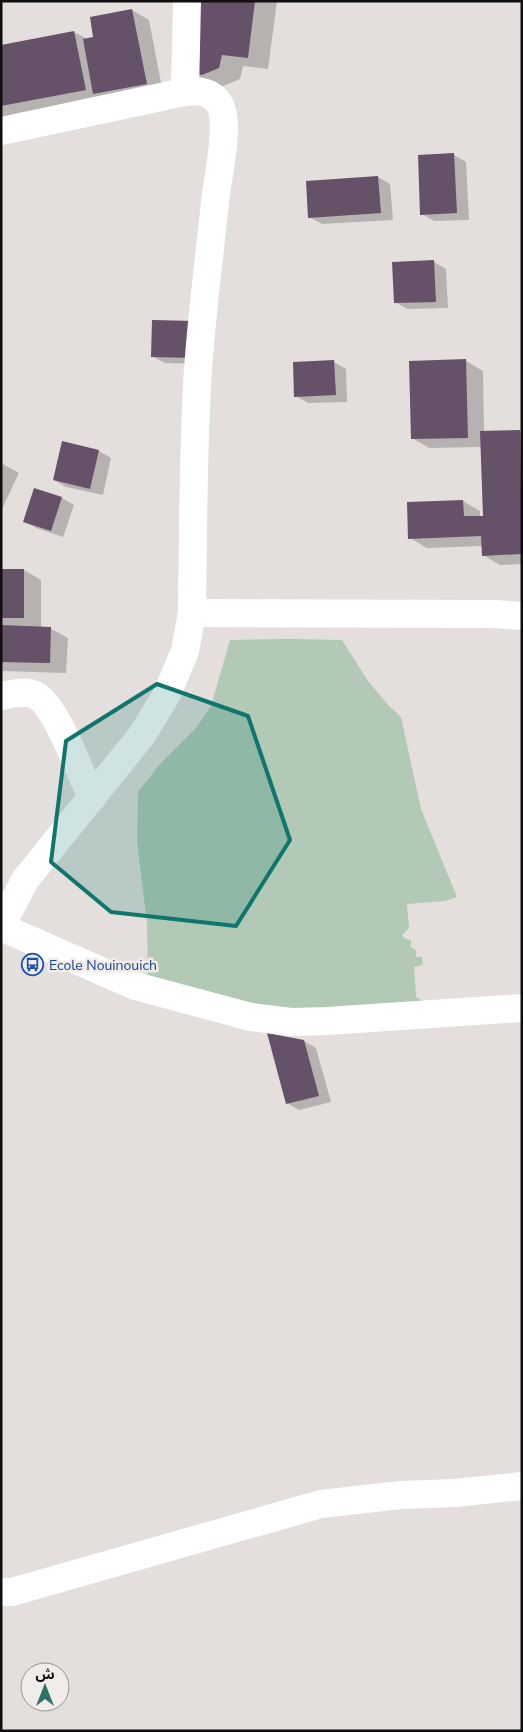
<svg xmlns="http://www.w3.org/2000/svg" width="523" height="1732" font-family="'Nunito Sans','Noto Sans Arabic',sans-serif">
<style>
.green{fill:#b1c9b5}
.shadow{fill:#0003}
.building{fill:#655168}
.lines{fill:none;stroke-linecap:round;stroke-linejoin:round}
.minor{stroke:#fff;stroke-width:28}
.tertiary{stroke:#fff;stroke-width:28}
.marked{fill:#0f766e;fill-opacity:0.2;stroke:#0f766e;stroke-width:4;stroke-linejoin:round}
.labels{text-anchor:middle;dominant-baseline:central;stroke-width:5;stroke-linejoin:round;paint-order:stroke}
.transit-label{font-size:14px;fill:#164399;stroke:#f1ecea;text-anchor:start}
</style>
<rect width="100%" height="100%" fill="#e4dfdd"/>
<path class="green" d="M290 639 342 640 368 681 389 706 401 717 421 809 457 897 445 901 407 904 409 928 402 935 405 939 411 940V947L416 950V957H422L423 965 414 967 416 997 425 1002 301 1014 148 983 147 924 137 841 138 792 160 764 196 728 211 706 230 640Z"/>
<g class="shadow">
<path d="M197 1H277L268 69 243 66 240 79 223 86 210 85 189 73Z"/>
<path d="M132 10 149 20 163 93 1 119V47L74 32 87 39 95 38Z"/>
<path d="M454 155 466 162 469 220 434 221 422 214 419 156Z"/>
<path d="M378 177 390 184 393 220 322 224 309 217Z"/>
<path d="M434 262 446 269 448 308 407 309 395 302Z"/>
<path d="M153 321 206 364 165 363 152 356Z"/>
<path d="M466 361 483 371 484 432 519 431 522 433V564L500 565 483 555V546L427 548 410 538 409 503 463 501 480 511V517H484L482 447 429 448 412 438Z"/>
<path d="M334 362 346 369 347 402 308 403 296 396Z"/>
<path d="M63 443 99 451 111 458 103 495 66 487 54 480Z"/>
<path d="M1 463 19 473 1 511Z"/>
<path d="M62 498 74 505 63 537 36 528 24 521Z"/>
<path d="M1 570H24L41 580V628H50L68 638 66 673 1 671Z"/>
<path d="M304 1041 316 1048 331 1102 299 1110 287 1103Z"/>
</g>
<g class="building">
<path d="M196 1H255L248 58 222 55 219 68 202 75 188 73Z"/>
<path d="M132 9 147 84 93 94 83 39 93 37 90 17Z"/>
<path d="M74 31 86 90 1 106V45Z"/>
<path d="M454 153 457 213 420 215 418 155Z"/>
<path d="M378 176 381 213 308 218 306 181Z"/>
<path d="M434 260 436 302 394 303 392 262Z"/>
<path d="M152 320 195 321 194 358 151 357Z"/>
<path d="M466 359 468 438 411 439 409 361Z"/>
<path d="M334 360 336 395 294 397 293 362Z"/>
<path d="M520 430 522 554 482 556 481 536 408 539 407 502 463 500 464 516H483L480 431Z"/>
<path d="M62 441 99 450 90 489 53 480Z"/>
<path d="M34 488 62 497 51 531 23 522Z"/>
<rect x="1" y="569" width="23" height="49"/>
<path d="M1 625 51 627 50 663 1 662Z"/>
<path d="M267 1033 304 1040 319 1096 286 1104Z"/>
</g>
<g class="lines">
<g class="minor">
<path d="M185 92 187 1"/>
<path d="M1 131 161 97C179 93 205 84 218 102 232 120 217 179 215 202 209 263 200 325 197 386 193 462 193 538 192 613L185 651 167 694 142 735 25 880 1 926"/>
<path d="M192 613 494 614 522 616"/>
<path d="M1 696C12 694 25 690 35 695 56 704 81 776 92 798"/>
<path d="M1 1592H12L321 1504 401 1495 455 1493 522 1486"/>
</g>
<path class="tertiary" d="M1 927 135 986 251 1017 291 1022 327 1021 522 1008"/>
</g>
<path class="marked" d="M157 684 248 716 290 840 236 926 111 912 51 862 66 741Z"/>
<defs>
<symbol id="bus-ring" viewBox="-11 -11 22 22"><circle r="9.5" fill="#f1ecea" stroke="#1a4fb4" stroke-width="1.5"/><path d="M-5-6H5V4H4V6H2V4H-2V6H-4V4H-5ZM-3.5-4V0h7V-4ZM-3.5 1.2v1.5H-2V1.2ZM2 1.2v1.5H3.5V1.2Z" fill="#1a4fb4"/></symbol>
</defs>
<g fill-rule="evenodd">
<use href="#bus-ring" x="20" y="952" width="25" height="25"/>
</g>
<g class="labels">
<g class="transit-label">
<text x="49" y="965">Ecole Nouinouich</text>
</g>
</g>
<rect width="523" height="1732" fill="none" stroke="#100e0e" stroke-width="5"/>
<g transform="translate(45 1687)"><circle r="24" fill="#f1ecea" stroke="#979392"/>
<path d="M0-4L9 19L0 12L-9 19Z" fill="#2c7268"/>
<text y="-8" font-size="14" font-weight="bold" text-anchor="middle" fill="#100e0e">ش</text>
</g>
</svg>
